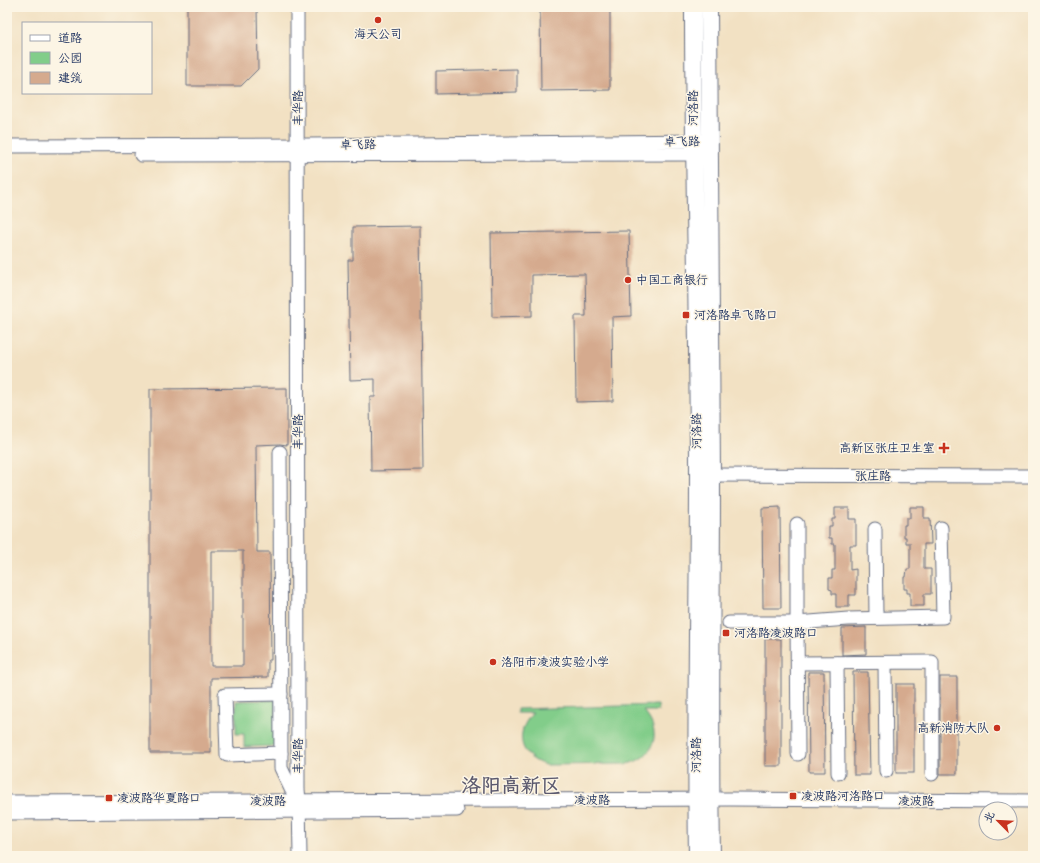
<svg xmlns="http://www.w3.org/2000/svg" width="1040" height="863" font-family="Kalam,'LXGW WenKai TC',sans-serif">
<style>
.green{fill:#82cd8a;stroke:#4e7e74}
.building{fill:#d5aa8e;fill-rule:evenodd}
.lines{fill:none;stroke-linecap:round;stroke-linejoin:round}
.minor-casing{stroke:#666d81;stroke-width:15}
.major-casing{stroke:#666d81;stroke-width:18}
.minor{stroke:#fff;stroke-width:13}
.major{stroke:#fff;stroke-width:16}
.poi-dot{fill:#c8321e;stroke:#fcf5e5;stroke-width:1.5}
.labels{text-anchor:middle;dominant-baseline:central;stroke-width:3;stroke-linejoin:round;paint-order:stroke}
.poi-label{font-size:12px;fill:#1b2f5e;stroke:#fcf5e5;text-anchor:start}
.street-label{font-size:12px;fill:#1b2f5e;stroke:#fcf5e5}
.town-label{font-size:20px;font-weight:bold;fill:#5c5a6f;stroke:#fcf5e5}
</style>
<rect width="100%" height="100%" fill="#fcf5e5"/>
<filter id="ink" filterUnits="userSpaceOnUse"><feTurbulence type="fractalNoise" baseFrequency=".025" numOctaves="2"/><feDisplacementMap in="SourceGraphic" scale="8" xChannelSelector="R" yChannelSelector="G"/><feConvolveMatrix kernelMatrix="1 2 1 2 8 2 1 2 1" color-interpolation-filters="sRGB"/></filter>
<filter id="wash" filterUnits="userSpaceOnUse"><feTurbulence type="fractalNoise" baseFrequency=".012" numOctaves="4" result="noise"/><feDisplacementMap in="SourceGraphic" scale="16" xChannelSelector="R" yChannelSelector="G"/><feGaussianBlur stdDeviation="0.9" result="paint"/><feColorMatrix in="noise" values="0 0 0 0 0 0 0 0 0 0 0 0 0 0 0 0 0 1.4 0 .05"/><feComposite in="paint" operator="in"/></filter>
<g filter="url(#wash)">
<rect width="100%" height="100%" fill="#f2e1c3"/>
<g class="green">
<path d="M276 700V746L244 747V734H236V701Z"/>
<path d="M658 705V711H643C663 731 655 758 627 764L546 765C519 758 514 732 533 713H517V709Z"/>
</g>
<g id="blocks">
<g class="building">
<path d="M187 7H257L258 69 241 86H187Z"/>
<path d="M540 7H610V90L541 91Z"/>
<path d="M517 69V92L436 94V71Z"/>
<path d="M420 226 423 470 371 471 370 397H375V379L350 380 348 260H353V227Z"/>
<path d="M629 231 631 316 612 317 613 401 576 402 575 316H586L585 274 532 275V316L492 317 491 233Z"/>
<path d="M287 388V445L280 444 256 445 257 552H270L271 660H268V677L211 678V753H150V389ZM211 551H243V666H211Z"/>
<path d="M780 507 781 608H763L762 508Z"/>
<path d="M910 507H924V518H930L931 544H924V569H931V594H924V606H910V593H907V589H904V577H906L907 569H910V543H906V537H904V525H906V518H910Z"/>
<path d="M835 508H849V519H856V545H850V570L856 569V595H849V607H836V594H832V590L829 589V578H832V570H835V544H832V538H829V526H832V519H835Z"/>
<path d="M866 627V654L842 655V628Z"/>
<rect x="765" y="639" width="16" height="127"/>
<path d="M808 672H824L825 772H809Z"/>
<path d="M853 672H868L870 775H854Z"/>
<rect x="940" y="677" width="17" height="97"/>
<rect x="896" y="684" width="18" height="89"/>
</g>
</g>
</g>
<g filter="url(#ink)">
<use href="#blocks" fill-opacity="0" stroke="#666d81" stroke-width="1"/>
<g class="lines">
<defs>
<g id="minor">
<path d="M297 7 298 789 299 801 300 856"/>
<path d="M7 146 310 145 703 141"/>
<path d="M141 155 703 154"/>
<path d="M280 452 281 768 291 789 297 798"/>
<path d="M712 475 1033 476"/>
<path d="M797 524V623L848 619 943 617 941 528"/>
<path d="M875 529 876 618"/>
<path d="M729 623H797L798 754"/>
<path d="M798 663 932 662V774"/>
<path d="M837 663 838 773"/>
<path d="M885 663 886 771"/>
<path d="M281 694 225 695 227 755 281 753"/>
<path d="M7 802 730 799 1033 801"/>
<path d="M7 813 457 810"/>
</g>
<g id="major">
<path d="M693 7C693 163 698 320 698 476 698 603 695 729 697 856"/>
<path d="M709 7C709 163 712 320 712 476 712 603 710 729 712 856"/>
</g>
</defs>
<use href="#minor" class="minor-casing"/>
<use href="#major" class="major-casing"/>
<use href="#minor" class="minor"/>
<use href="#major" class="major"/>
</g>
</g>
<g class="poi-dot">
<circle cx="378" cy="20" r="4"/>
<circle cx="628" cy="280" r="4"/>
<rect x="682" y="311" width="8" height="8" rx="2"/>
<path d="M942 442h4v4h4v4h-4v4h-4v-4h-4v-4h4z"/>
<rect x="722" y="629" width="8" height="8" rx="2"/>
<circle cx="493" cy="662" r="4"/>
<circle cx="997" cy="728" r="4"/>
<rect x="789" y="792" width="8" height="8" rx="2"/>
<rect x="105" y="794" width="8" height="8" rx="2"/>
</g>
<g class="labels">
<g class="poi-label">
<text x="378" y="34" text-anchor="middle">海天公司</text>
<text x="636" y="280">中国工商银行</text>
<text x="694" y="315">河洛路卓飞路口</text>
<text x="935" y="448" text-anchor="end">高新区张庄卫生室</text>
<text x="734" y="633">河洛路凌波路口</text>
<text x="501" y="662">洛阳市凌波实验小学</text>
<text x="989" y="728" text-anchor="end">高新消防大队</text>
<text x="801" y="796">凌波路河洛路口</text>
<text x="117" y="798">凌波路华夏路口</text>
</g>
<g class="street-label">
<text transform="translate(298 108) rotate(-90)">丰华路</text>
<text transform="translate(693 108) rotate(-90)">河洛路</text>
<text transform="translate(682 142) rotate(-1)">卓飞路</text>
<text transform="translate(358 145) rotate(-1)">卓飞路</text>
<text transform="translate(697 431) rotate(-91)">河洛路</text>
<text transform="translate(298 432) rotate(-90)">丰华路</text>
<text x="873" y="476">张庄路</text>
<text transform="translate(696 755) rotate(-90)">河洛路</text>
<text transform="translate(298 756) rotate(-90)">丰华路</text>
<text x="592" y="800">凌波路</text>
<text x="268" y="801">凌波路</text>
<text x="916" y="801">凌波路</text>
</g>
<g class="town-label">
<text x="511" y="787">洛阳高新区</text>
</g>
</g>
<rect width="1040" height="863" fill="none" stroke="#fcf5e5" stroke-width="24"/>
<rect x="22" y="22" width="130" height="72" fill="#fcf5e5" stroke="#a2a6af"/>
<rect x="30" y="35" width="20" height="6" fill="#ffffff" stroke="#a2a6af"/>
<text x="58" y="42" font-size="12" fill="#1b2f5e">道路</text>
<rect x="30" y="52" width="20" height="12" fill="#82cd8a" stroke="#a2a6af"/>
<text x="58" y="62" font-size="12" fill="#1b2f5e">公园</text>
<rect x="30" y="72" width="20" height="12" fill="#d5aa8e" stroke="#a2a6af"/>
<text x="58" y="82" font-size="12" fill="#1b2f5e">建筑</text>
<g transform="translate(998 821) rotate(294)"><circle r="19" fill="#fcf5e5" stroke="#a2a6af"/>
<path d="M0-3L7 15L0 10L-7 15Z" fill="#c8321e"/>
<text y="-6" font-size="11" font-weight="bold" text-anchor="middle" fill="#1b2f5e">北</text>
</g>
</svg>
